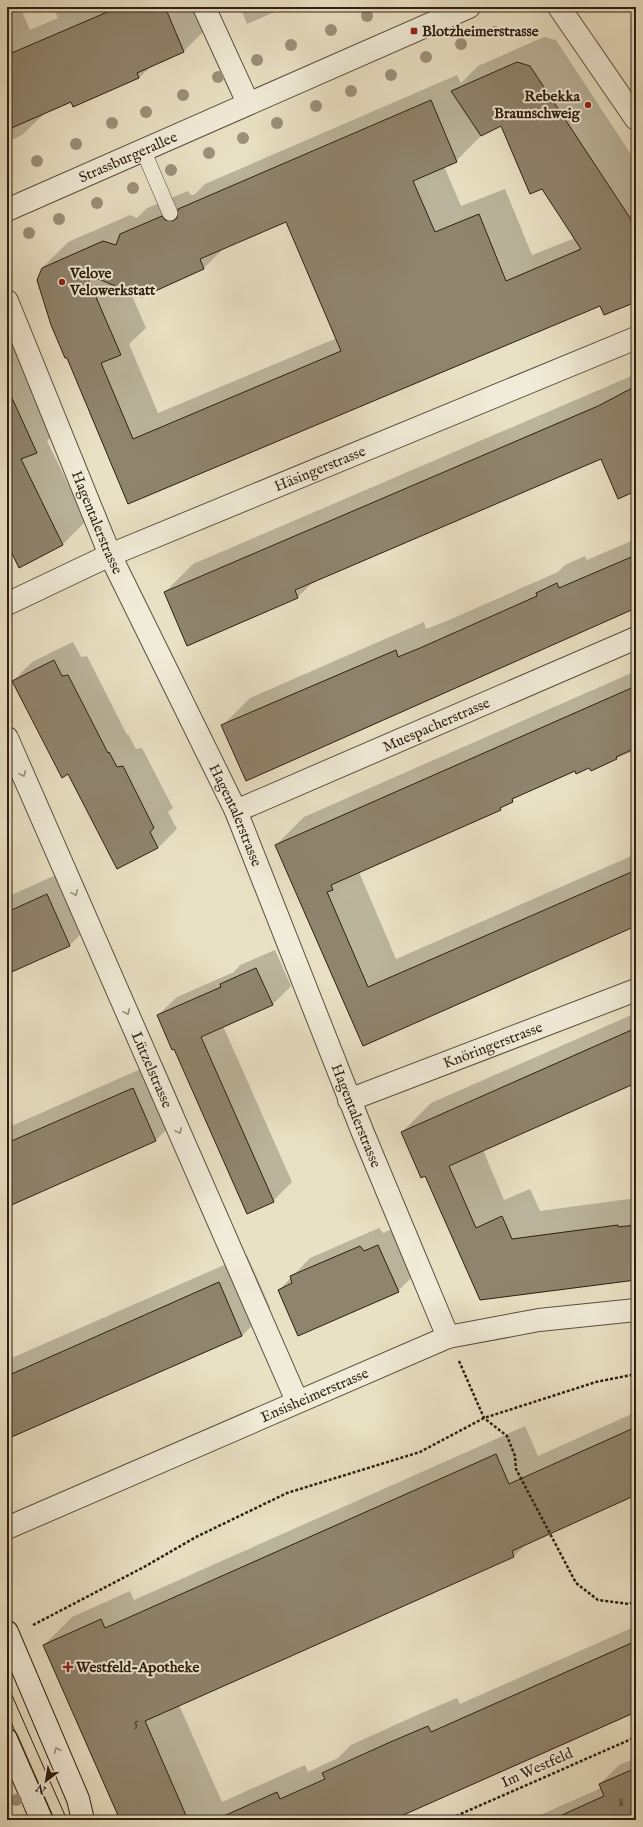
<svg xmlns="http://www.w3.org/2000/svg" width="643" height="1827" font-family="'IM FELL English',serif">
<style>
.shadow{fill:#0003;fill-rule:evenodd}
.building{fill:#8f846e;stroke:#2d1f10;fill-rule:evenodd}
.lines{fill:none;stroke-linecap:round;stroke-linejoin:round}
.service-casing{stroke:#5c503d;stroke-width:16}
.minor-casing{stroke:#5c503d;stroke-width:24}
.tertiary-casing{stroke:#5c503d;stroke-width:24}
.secondary-casing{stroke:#2d1f10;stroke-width:24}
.path{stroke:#2d1f10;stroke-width:2.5;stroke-dasharray:3 2;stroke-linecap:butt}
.service{stroke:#f1ecd9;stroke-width:15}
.minor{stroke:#f1ecd9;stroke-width:22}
.tertiary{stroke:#f1ecd9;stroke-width:22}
.secondary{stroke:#f1ecd9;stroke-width:22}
.tram{stroke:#2d1f10;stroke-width:1}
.tree{fill:#9b917a}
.oneway{stroke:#99907f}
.poi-dot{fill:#8f2418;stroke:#f1ecd9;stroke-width:1.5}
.labels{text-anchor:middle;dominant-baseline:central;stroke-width:4;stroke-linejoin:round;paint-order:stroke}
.number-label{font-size:13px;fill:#463828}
.poi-label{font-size:15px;font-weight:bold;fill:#2d1f10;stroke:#f1ecd9;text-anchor:start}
.street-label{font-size:15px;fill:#2d1f10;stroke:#f1ecd9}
</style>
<rect width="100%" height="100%" fill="#e9e1c4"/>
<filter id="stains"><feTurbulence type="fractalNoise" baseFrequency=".005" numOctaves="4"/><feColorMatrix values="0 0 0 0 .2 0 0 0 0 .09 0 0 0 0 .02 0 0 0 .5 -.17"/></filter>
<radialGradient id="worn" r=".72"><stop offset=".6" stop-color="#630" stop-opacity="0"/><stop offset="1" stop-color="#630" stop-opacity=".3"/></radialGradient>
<g class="shadow">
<path d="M7 7H20L30 30 58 18 53 7H205L212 23 184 51 151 66 139 78 74 106 71 100 47 111 22 135 7 142Z"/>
<path d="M240 7H286L247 24Z"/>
<path d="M544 37 556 40 636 162V301L600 304 129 503 42 268 68 242 130 215 137 218 147 208 188 191 191 195H194L205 184 457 75 461 83 478 66ZM501 125 575 238 532 255 505 189 461 206 444 166 456 161 482 135ZM286 221 337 338 158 413 129 344 146 328 130 291 142 296 204 268 224 248Z"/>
<path d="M7 300 59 429 47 441 86 521 63 544 20 566 7 541Z"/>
<path d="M636 374V490L601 458 314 581 297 598 165 592 193 564Z"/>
<path d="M636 539V607L222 726 250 698 424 622 426 629 449 620 558 572 565 565 585 556 587 560Z"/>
<path d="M73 642 81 657 87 656 127 735 128 734 136 749 142 748 173 808 168 812 177 829 158 848 69 773 13 681 32 662Z"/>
<path d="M636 671V750L591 769 590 767 576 770 519 795 500 809 359 872 396 959 636 854V925L364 1045 276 845 304 817Z"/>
<path d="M7 709 13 722 7 728Z"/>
<path d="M76 866 98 917 70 945 7 973V897Z"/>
<path d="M275 950 291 986 272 1005 223 1026 292 1182 273 1201 175 1047 158 1015 177 997 234 972 240 965Z"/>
<path d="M636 1013V1082L483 1150 504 1200 530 1189 540 1211 636 1198V1279L481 1299 425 1175 402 1132 431 1103Z"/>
<path d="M161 1060 184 1112 156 1140 7 1206V1128Z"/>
<path d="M397 1227 417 1272 398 1291 279 1290 310 1258 379 1228 383 1233Z"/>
<path d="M247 1255 270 1307 242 1336 7 1439V1360Z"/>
<path d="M636 1412V1494L527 1543 514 1556 179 1705 222 1802 305 1765 308 1772 338 1758 351 1745 417 1715 457 1698 460 1704 636 1626V1711L390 1820H121L44 1645 72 1617 130 1591 134 1600 525 1426 538 1456Z"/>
<path d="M636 1758V1820H529L601 1788 600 1784 619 1765Z"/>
</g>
<g class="building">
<path d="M119 7H165L184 52 137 73 139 78 73 107 71 102 7 130V55Z"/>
<path d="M517 62 530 66 636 227V302L604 315 600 306 128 504 67 358H65L51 325 37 280 42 268 103 241 116 245 120 234 162 216 165 220 173 221 177 218 178 209 431 100 457 162 413 181 435 232 479 214 506 281 581 249 542 189 530 194 501 126 481 136 451 91ZM286 222 341 351 133 439 101 363 121 355 86 274 142 297 204 269 200 259Z"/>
<path d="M636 386V491L618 499 601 459 295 590 298 598 187 646 164 592 598 406Z"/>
<path d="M7 387 37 453 21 459 63 545 19 568 7 543Z"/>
<path d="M636 555V608L246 781 221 725 396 650 398 657 420 648 537 596 536 593 557 583 559 588Z"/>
<path d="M54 660 62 676 68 675 108 753 109 752 117 767 123 766 154 828 150 832 158 848 117 869 68 774 62 778 12 681Z"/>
<path d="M636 686V748L616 757 617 759 591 771 589 768 576 774 575 771 512 799 513 802 500 808 501 810 331 885 333 890 327 892 368 987 636 870V926L363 1046 275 845Z"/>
<path d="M47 894 70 946 7 974V912Z"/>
<path d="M256 968 273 1005 201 1037 274 1202 247 1214 174 1049 172 1050 157 1015 221 987 220 984Z"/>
<path d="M636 1028V1083L449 1166 476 1228 502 1216 512 1239 618 1225V1227L636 1225V1280L480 1300 425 1176 421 1178 401 1132Z"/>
<path d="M133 1088 156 1141 7 1207V1143Z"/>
<path d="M378 1245 399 1292 298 1336 278 1290 292 1283 290 1276 360 1246 364 1251Z"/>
<path d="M219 1282 242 1336 7 1439V1376Z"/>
<path d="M636 1427V1495L512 1551 514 1557 145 1721 188 1820H120L43 1645 101 1619 105 1628 496 1454 509 1484Z"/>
<path d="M636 1641V1712L392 1820H215L277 1792 280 1799 325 1779 322 1773 388 1743 428 1726 431 1732Z"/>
<path d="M636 1768V1820H551L604 1796 599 1784Z"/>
</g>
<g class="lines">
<defs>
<path id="service" d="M143 150 170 213"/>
<g id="minor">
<path d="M204 7 248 103"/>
<path id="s1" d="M7 301 110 555 236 811 363 1133 448 1337"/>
<path id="s2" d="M7 604 110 555 636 338"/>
<path id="s3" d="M7 738 297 1401"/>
<path id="s4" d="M236 811 636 638"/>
<path id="s5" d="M349 1100 636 990"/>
<path id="s6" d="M7 1528 448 1337 539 1320 636 1310"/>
</g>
<g id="tertiary">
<path d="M559 7 636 119"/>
<path id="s7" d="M7 210 469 7"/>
</g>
<g id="secondary">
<path d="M7 1632 78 1799 83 1820"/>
<path d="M7 1740 42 1820"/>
</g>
</defs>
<use href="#service" class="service-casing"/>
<use href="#minor" class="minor-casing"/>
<use href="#tertiary" class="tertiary-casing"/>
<use href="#secondary" class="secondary-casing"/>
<g class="path">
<path d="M459 1361 484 1418 507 1436 515 1456 516 1469 576 1583 598 1600 629 1604 636 1601"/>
<path d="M33 1625 144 1567 196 1537 287 1493 420 1452 484 1418 596 1382 636 1374"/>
<path d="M447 1820 636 1737"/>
</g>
<use href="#service" class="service"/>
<use href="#minor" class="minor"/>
<use href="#tertiary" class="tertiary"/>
<use href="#secondary" class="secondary"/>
<g class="tram">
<path d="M7 1684 67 1820"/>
<path d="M7 1713 54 1820"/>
</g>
</g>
<g class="tree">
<circle cx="367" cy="16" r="6"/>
<circle cx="331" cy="30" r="6"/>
<circle cx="495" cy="32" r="6"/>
<circle cx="461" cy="44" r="6"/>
<circle cx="291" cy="45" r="6"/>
<circle cx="426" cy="57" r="6"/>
<circle cx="257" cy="60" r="6"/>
<circle cx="391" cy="75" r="6"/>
<circle cx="218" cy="77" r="6"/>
<circle cx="351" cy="91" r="6"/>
<circle cx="183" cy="95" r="6"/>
<circle cx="316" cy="106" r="6"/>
<circle cx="146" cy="112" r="6"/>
<circle cx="112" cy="123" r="6"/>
<circle cx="277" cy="123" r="6"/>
<circle cx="243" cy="138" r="6"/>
<circle cx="76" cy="144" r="6"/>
<circle cx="209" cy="153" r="6"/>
<circle cx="37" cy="161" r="6"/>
<circle cx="171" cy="170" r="6"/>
<circle cx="133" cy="188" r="6"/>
<circle cx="97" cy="203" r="6"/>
<circle cx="59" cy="219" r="6"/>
<circle cx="29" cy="233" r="6"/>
<circle cx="16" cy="1800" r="6"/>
</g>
<defs><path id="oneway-chevron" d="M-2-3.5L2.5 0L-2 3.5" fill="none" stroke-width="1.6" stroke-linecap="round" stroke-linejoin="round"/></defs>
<g class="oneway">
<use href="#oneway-chevron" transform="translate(23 774) rotate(66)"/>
<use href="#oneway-chevron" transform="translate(75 893) rotate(66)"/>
<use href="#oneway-chevron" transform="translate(127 1012) rotate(66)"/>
<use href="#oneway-chevron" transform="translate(179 1131) rotate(66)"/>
<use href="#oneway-chevron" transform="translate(57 1750) rotate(-113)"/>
</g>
<g class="poi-dot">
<rect x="410" y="27" width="8" height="8" rx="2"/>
<circle cx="588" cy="105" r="4"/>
<circle cx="62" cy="282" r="4"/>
<path d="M66 1661h4v4h4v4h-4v4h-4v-4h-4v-4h4z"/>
</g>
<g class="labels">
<g class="number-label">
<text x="136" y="1722">5</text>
<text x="621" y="1802">8</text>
</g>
<g class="poi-label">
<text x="422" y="31">Blotzheimerstrasse</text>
<text x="580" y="96" text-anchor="end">Rebekka<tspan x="580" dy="17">Braunschweig</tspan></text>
<text x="70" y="273">Velove<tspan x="70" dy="17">Velowerkstatt</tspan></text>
<text x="76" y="1667">Westfeld-Apotheke</text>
</g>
<g class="street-label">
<text stroke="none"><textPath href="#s7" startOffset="132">Strassburgerallee</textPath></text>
<text stroke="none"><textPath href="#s2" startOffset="341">Häsingerstrasse</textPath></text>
<text stroke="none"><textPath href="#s1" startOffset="239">Hagentalerstrasse</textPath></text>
<text stroke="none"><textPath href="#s4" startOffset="218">Muespacherstrasse</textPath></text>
<text stroke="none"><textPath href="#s1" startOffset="563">Hagentalerstrasse</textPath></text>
<text stroke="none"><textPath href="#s5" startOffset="154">Knöringerstrasse</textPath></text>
<text stroke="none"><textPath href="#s3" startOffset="362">Lützelstrasse</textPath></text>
<text stroke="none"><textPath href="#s1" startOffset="887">Hagentalerstrasse</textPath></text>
<text stroke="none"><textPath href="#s6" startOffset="335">Ensisheimerstrasse</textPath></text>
<text transform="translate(537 1768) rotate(-24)">Im Westfeld</text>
</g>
</g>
<rect width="643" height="1827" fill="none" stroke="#e9e1c4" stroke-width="24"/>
<rect x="8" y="8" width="627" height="1811" fill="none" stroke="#2d1f10" stroke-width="2"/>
<rect x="12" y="12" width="619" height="1803" fill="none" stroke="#2d1f10"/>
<g transform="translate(46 1781) rotate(211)" stroke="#f1ecd9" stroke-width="3" paint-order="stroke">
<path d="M0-3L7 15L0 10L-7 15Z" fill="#2d1f10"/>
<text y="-6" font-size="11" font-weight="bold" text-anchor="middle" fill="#2d1f10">N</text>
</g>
<rect width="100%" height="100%" filter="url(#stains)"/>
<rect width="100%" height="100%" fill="url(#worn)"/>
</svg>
